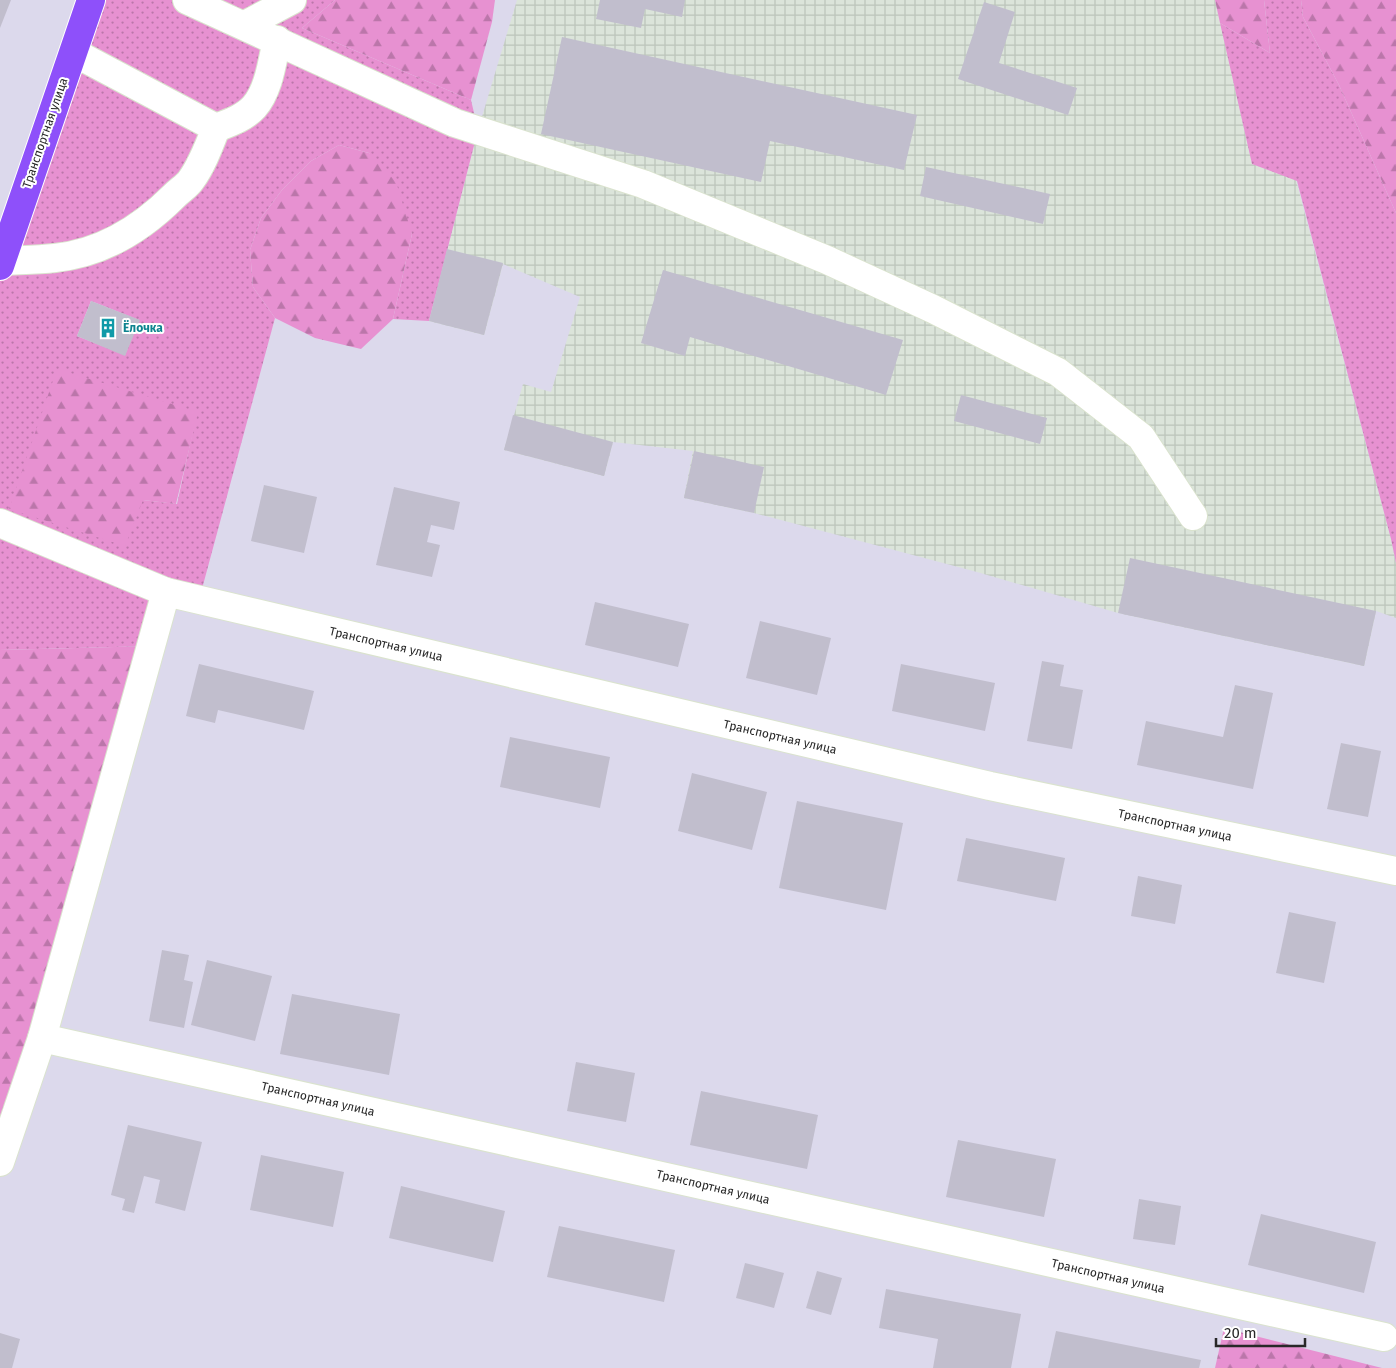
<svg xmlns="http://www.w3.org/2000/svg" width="1396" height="1368" font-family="'Fira Sans',sans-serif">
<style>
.industrial{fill:url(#industrial-grid)}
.grass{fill:url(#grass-dots);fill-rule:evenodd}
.forest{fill:url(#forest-firs)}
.building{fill:#c1becd}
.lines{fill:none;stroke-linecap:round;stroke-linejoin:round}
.minor-casing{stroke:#dae3ce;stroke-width:30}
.major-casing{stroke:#fff;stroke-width:30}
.minor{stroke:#fff;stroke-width:28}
.major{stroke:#8e50fa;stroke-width:28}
.labels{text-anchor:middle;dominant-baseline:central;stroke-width:4;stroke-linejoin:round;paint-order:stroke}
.street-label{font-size:12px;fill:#282828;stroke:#fff}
.culture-label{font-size:12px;font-weight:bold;fill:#0d838f;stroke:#fff;text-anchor:start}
</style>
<defs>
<pattern id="industrial-grid" width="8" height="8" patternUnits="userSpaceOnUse" patternTransform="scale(1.25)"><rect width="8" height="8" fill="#dbe4da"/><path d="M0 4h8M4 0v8" fill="none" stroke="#bcc4bb"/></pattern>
<pattern id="grass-dots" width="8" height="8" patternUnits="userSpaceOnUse" patternTransform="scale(1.25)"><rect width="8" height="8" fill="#e791d1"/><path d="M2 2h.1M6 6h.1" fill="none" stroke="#bb76aa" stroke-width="1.8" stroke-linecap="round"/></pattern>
<pattern id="forest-firs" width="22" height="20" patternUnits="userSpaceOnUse" patternTransform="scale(1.25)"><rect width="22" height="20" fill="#e791d1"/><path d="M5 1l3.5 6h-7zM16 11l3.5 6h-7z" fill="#bb76aa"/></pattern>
</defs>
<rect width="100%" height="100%" fill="#dcd9ec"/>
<path class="industrial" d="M517 0H1215L1252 164 1296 180 1391 539 1396 563V618L1376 611 1364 666 1118 613 977 572 754 513 684 498 693 451 613 442 604 476 504 450 523 384 551 392 580 297 503 264 484 335 429 321 478 130Z"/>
<g class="grass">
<path d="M91 0H335L302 28 471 100 478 130 429 321 393 319 412 234 369 153 339 145 311 161 282 190 261 218 250 250 253 287 275 318 199 600 167 592 152 646 0 650V266ZM91 301 139 320 125 355 77 336ZM197 412 177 504 143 500Z"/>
<path d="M1264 0H1301L1303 17 1339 85 1396 213V563L1391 539 1297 181 1252 164 1220 23 1270 53Z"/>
</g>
<g class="forest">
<path d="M335 0H495L492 22 471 100 302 28Z"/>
<path d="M1215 0H1264L1270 53 1220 23Z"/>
<path d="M1301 0H1396V213L1339 85 1303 17Z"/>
<path d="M339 145 369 153 396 182 412 234 393 319 361 349 315 338 275 318 253 287 250 250 261 218 282 190 311 161Z"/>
<path d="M57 369 198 412 176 504 143 500 125 546 9 509Z"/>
<path d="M152 646 0 1162V650Z"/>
<path d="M1224 1328 1382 1368H1215Z"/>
</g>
<g class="building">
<path d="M0 0H11L0 28Z"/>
<path d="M600 0H685L682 17 645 9 641 28 596 19Z"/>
<path d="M984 2 1015 12 999 63 1077 88 1068 115 958 79Z"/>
<path d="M562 37 917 115 904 170 770 141 761 182 541 134Z"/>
<path d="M926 167 1050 194 1043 224 920 196Z"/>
<path d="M447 249 503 263 484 335 429 321Z"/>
<path d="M663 270 903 340 886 395 690 337 685 356 641 343Z"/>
<path d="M91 301 140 320 125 356 77 336Z"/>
<path d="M961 395 1047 418 1040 444 954 421Z"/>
<path d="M513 415 613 442 604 476 504 450Z"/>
<path d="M694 451 764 467 754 513 684 498Z"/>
<path d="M264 485 317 497 304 553 251 541Z"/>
<path d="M394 487 460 502 454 530 431 525 427 542 440 545 432 577 376 565Z"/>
<path d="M1130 558 1376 611 1364 666 1118 613Z"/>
<path d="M595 602 689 624 678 667 585 645Z"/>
<path d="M760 621 831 638 817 695 746 678Z"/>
<path d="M1042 661 1064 665 1060 686 1083 690 1072 749 1027 741Z"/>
<path d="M199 664 314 691 304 730 218 710 215 723 186 716Z"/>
<path d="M901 664 995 683 985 731 892 711Z"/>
<path d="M1235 685 1273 693 1253 789 1137 765 1146 721 1223 737Z"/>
<path d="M510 737 610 757 600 808 500 787Z"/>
<path d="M1341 743 1381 751 1368 817 1327 809Z"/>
<path d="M692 773 767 792 752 850 678 831Z"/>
<path d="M797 801 903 823 886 910 779 888Z"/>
<path d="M966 838 1065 858 1056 901 957 881Z"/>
<path d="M1138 876 1182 885 1175 924 1131 916Z"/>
<path d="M1289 912 1336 922 1324 983 1276 973Z"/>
<path d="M162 950 189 955 184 980 193 982 184 1028 149 1021Z"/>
<path d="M207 960 272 976 255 1041 191 1025Z"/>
<path d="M292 994 400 1014 389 1075 280 1054Z"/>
<path d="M576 1062 635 1073 626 1122 567 1111Z"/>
<path d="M701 1091 818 1115 807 1169 690 1145Z"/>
<path d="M128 1125 202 1142 185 1211 155 1203 160 1180 144 1176 134 1213 122 1210 125 1199 111 1195Z"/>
<path d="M958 1140 1056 1159 1044 1217 946 1197Z"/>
<path d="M261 1155 344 1172 333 1227 250 1210Z"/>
<path d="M401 1186 505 1211 493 1262 389 1238Z"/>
<path d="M1139 1199 1181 1206 1175 1245 1133 1239Z"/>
<path d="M1261 1214 1376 1242 1364 1293 1248 1265Z"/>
<path d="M559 1226 675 1250 664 1302 547 1277Z"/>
<path d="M745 1263 784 1273 774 1308 736 1298Z"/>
<path d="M817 1271 842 1278 831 1315 806 1308Z"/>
<path d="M886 1289 1021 1314 1011 1368H933L938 1339 879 1328Z"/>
<path d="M1056 1331 1201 1360 1199 1368H1048Z"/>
<path d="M0 1333 20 1339 12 1368H0Z"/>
</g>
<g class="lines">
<defs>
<g id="minor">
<path d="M187 0 455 123 643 184 827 260 933 309 1058 372 1141 437 1193 516"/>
<path d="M245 25 292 0"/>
<path d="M216 128C229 123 244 118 254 107 269 90 272 62 277 40"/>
<path d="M2 261C19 260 37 260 55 258 103 253 141 229 174 196 180 190 187 186 191 180 202 165 209 146 216 128L73 52"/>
<path d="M0 523 166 592 990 786 1396 871"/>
<path d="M42 1038 1384 1337"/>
<path d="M0 1162 42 1038 166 592"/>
</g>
<path id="major" d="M0 266 91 0"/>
</defs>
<use href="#minor" class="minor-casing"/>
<use href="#major" class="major-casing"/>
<use href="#minor" class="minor"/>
<use href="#major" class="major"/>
</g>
<defs>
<symbol id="building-bare" viewBox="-9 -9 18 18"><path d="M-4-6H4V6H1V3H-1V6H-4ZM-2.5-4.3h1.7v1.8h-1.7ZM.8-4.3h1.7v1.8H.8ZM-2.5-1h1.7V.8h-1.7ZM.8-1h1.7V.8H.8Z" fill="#0f9aa8" stroke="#fff" stroke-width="2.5" paint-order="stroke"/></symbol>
</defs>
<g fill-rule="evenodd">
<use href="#building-bare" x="94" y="314" width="28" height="28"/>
</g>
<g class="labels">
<g class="street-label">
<text transform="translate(45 133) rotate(-71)">Транспортная улица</text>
<text transform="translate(386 644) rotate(13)">Транспортная улица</text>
<text transform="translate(780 737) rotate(13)">Транспортная улица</text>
<text transform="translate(1175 825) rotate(12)">Транспортная улица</text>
<text transform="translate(318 1099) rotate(13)">Транспортная улица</text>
<text transform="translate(713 1187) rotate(13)">Транспортная улица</text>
<text transform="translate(1108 1276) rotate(13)">Транспортная улица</text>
</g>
<g class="culture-label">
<text x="123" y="328">Ёлочка</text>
</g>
</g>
<path d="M1216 1338v8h89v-8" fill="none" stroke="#282828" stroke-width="2.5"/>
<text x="1224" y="1338" font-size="15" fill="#282828" stroke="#ffffff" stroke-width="4" paint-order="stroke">20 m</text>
</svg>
